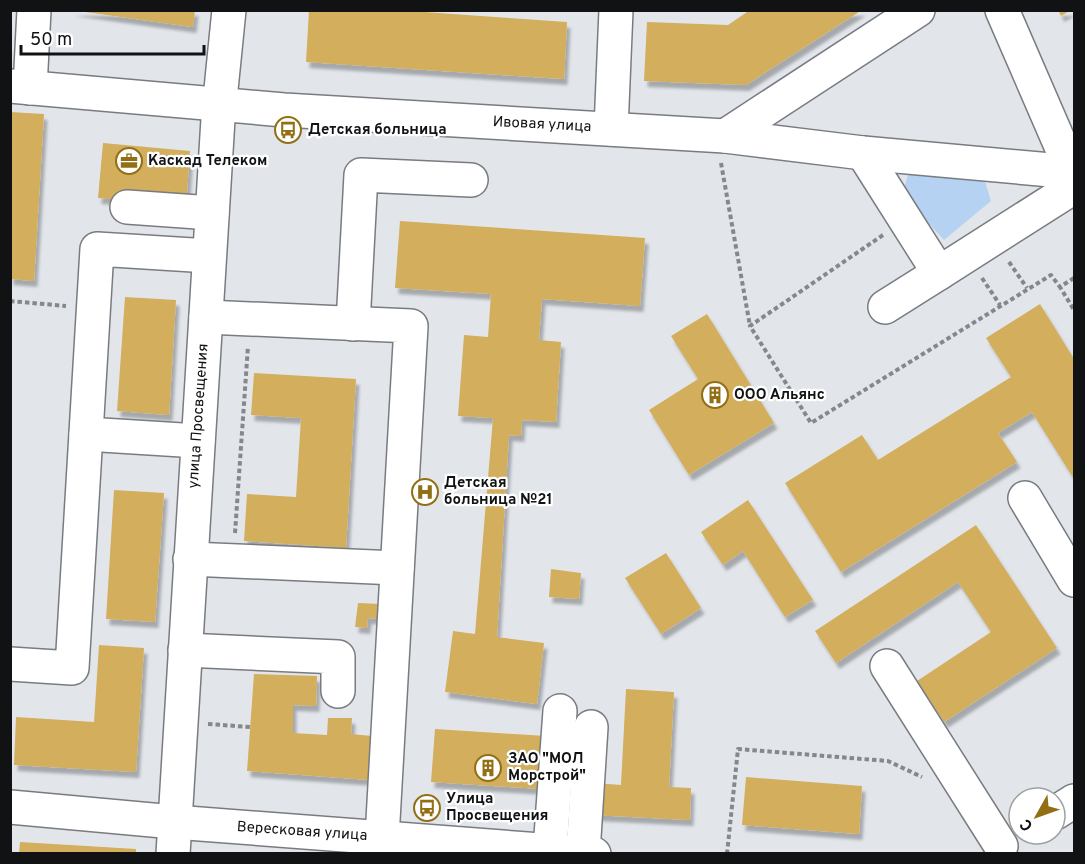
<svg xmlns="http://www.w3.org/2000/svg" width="1085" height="864" font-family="Overpass,sans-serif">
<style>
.green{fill:#b5d2f3}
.building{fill:#d3ae5d;filter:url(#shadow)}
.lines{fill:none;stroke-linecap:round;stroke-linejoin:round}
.minor-casing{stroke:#787b80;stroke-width:36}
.path{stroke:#85888b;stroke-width:4;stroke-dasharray:4.5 3;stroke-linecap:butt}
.minor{stroke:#fff;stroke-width:33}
.labels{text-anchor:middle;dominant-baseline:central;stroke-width:4.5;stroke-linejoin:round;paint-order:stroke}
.street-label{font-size:15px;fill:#101213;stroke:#fff}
.poi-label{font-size:15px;font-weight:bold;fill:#101213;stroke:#fff;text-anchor:start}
</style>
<defs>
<filter id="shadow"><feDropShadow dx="3.5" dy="6" stdDeviation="1.5" flood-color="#0004"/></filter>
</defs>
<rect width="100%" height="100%" fill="#e2e6eb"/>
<path class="green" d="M910 169 983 175 991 201 944 240 902 194Z"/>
<g class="building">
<path d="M71 10H195L193 27Z"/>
<path d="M309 10H396L567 22 564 79 306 62Z"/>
<path d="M750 10H862L746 85 644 81 647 22 728 25Z"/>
<path d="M1058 10H1071L1061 16Z"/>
<path d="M10 112 44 114 34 281 10 279Z"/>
<path d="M103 143 190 151 186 205 98 198Z"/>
<path d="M400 221 645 238 640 306 542 299 539 340 561 342 556 422 522 420 521 436 509 435 497 637 544 643 537 704 445 692 453 631 475 634 493 418 458 416 464 335 488 337 491 294 395 288Z"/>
<path d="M125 297 176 300 169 415 117 411Z"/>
<path d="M1040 304 1074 359V479L1032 412 998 433 1017 462 841 572 785 483 862 435 878 460 1011 377 986 338Z"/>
<path d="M707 314 774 423 689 475 649 410 698 379 671 336Z"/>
<path d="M254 373 356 379 346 548 244 541 247 494 296 497 301 418 251 415Z"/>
<path d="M114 490 164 493 155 622 106 619Z"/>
<path d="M748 500 813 600 785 617 743 551 723 565 701 532Z"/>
<path d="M976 525 1057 648 944 722 917 681 991 632 958 582 836 663 815 631Z"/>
<path d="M666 553 701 608 661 634 625 578Z"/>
<path d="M551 569 581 573 579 599 549 597Z"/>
<path d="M358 603 381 604 380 619 368 618 367 628 355 627Z"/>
<path d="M99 645 144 648 136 772 14 765 16 717 94 722Z"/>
<path d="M254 674 317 676 316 706 293 705V733L327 735 328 718H352L351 734 372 736 370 780 247 771Z"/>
<path d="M626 689 674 692 669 787 691 788 690 820 593 815 595 783 621 785Z"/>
<path d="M435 729 546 736 543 789 431 782Z"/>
<path d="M746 777 862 786 859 834 742 825Z"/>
<path d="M20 842 136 849V854H19Z"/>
</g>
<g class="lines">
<defs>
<g id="minor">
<path d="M1002 10 1074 176"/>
<path d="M10 86 284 110 725 136 863 153 1073 172"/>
<path d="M30 88 34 10"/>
<path d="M611 129 616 10"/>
<path d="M725 136 918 10"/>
<path d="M863 153 939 273 1074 187"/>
<path d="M127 207 212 213"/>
<path d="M885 307 939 273"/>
<path d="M206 317 411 326 382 838"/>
<path d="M353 324 361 175 471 180"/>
<path d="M86 434 198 441"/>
<path d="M1025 498 1074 580"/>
<path d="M190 559 397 568"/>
<path d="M185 650 338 657V691"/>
<path d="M10 664 72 668 97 249 209 256"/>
<path d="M887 666 1001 846"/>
<path d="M10 807 174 822 594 854"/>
<path d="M1055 813 1074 801"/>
<path d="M550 850 560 711"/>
<path d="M583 853 591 727"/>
<path d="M173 854 218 119 229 10"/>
</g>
</defs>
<use href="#minor" class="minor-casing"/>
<g class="path">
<path d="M721 163 750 326"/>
<path d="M883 235 750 326 811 423 1051 275 1060 287"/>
<path d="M1009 262 1027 288"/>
<path d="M982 278 1000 305"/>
<path d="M1074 278 1060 287 1074 310"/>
<path d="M10 301 66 306"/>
<path d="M235 533 248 346"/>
<path d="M208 724 250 727"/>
<path d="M727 854 738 749 888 761 922 777"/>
</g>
<use href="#minor" class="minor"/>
</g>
<defs>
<symbol id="bus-ring" viewBox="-11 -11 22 22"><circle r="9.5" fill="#fff" stroke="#926e15" stroke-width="1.5"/><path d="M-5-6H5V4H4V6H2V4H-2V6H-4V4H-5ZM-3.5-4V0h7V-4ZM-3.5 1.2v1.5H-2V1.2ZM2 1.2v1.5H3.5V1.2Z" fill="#926e15"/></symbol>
<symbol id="office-ring" viewBox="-11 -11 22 22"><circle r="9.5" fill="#fff" stroke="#926e15" stroke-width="1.5"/><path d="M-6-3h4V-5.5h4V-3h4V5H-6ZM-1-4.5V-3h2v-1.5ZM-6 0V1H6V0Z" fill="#926e15"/></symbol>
<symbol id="building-ring" viewBox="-11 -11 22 22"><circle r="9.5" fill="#fff" stroke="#926e15" stroke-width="1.5"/><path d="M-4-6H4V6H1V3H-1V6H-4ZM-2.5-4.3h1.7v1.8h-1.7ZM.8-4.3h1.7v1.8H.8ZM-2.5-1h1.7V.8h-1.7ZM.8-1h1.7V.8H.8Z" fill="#926e15"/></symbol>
<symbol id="hospital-ring" viewBox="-11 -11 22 22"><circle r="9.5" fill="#fff" stroke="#926e15" stroke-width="1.5"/><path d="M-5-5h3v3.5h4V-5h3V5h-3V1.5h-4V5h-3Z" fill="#926e15"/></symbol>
</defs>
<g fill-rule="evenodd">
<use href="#bus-ring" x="273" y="115" width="30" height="30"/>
<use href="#office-ring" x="114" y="146" width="30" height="30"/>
<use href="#building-ring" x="700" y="380" width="30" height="30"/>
<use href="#hospital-ring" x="410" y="477" width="30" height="30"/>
<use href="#building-ring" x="473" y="753" width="30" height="30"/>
<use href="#bus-ring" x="412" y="793" width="30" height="30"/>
</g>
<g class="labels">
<g class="street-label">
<text transform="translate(542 125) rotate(3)">Ивовая улица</text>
<text transform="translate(199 416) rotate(-86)">улица Просвещения</text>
<text transform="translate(302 832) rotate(4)">Вересковая улица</text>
</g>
<g class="poi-label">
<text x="308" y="130">Детская больница</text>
<text x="148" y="161">Каскад Телеком</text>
<text x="734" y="395">ООО Альянс</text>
<text x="444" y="483">Детская<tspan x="444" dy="17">больница №21</tspan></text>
<text x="508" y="759">ЗАО "МОЛ<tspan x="508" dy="17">Морстрой"</tspan></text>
<text x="446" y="799">Улица<tspan x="446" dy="17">Просвещения</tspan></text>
</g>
</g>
<rect width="1085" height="864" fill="none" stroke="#101213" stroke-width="24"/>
<g transform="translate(1037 816) rotate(230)"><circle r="28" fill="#ffffff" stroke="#9fa0a1" stroke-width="1.5"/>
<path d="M0-4.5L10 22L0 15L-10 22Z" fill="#926e15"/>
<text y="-9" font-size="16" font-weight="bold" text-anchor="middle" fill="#101213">С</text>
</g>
<path d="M21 45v9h183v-9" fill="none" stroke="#101213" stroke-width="3"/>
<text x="30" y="45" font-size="18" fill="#101213" stroke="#ffffff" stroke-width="4.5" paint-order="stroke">50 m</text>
</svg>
